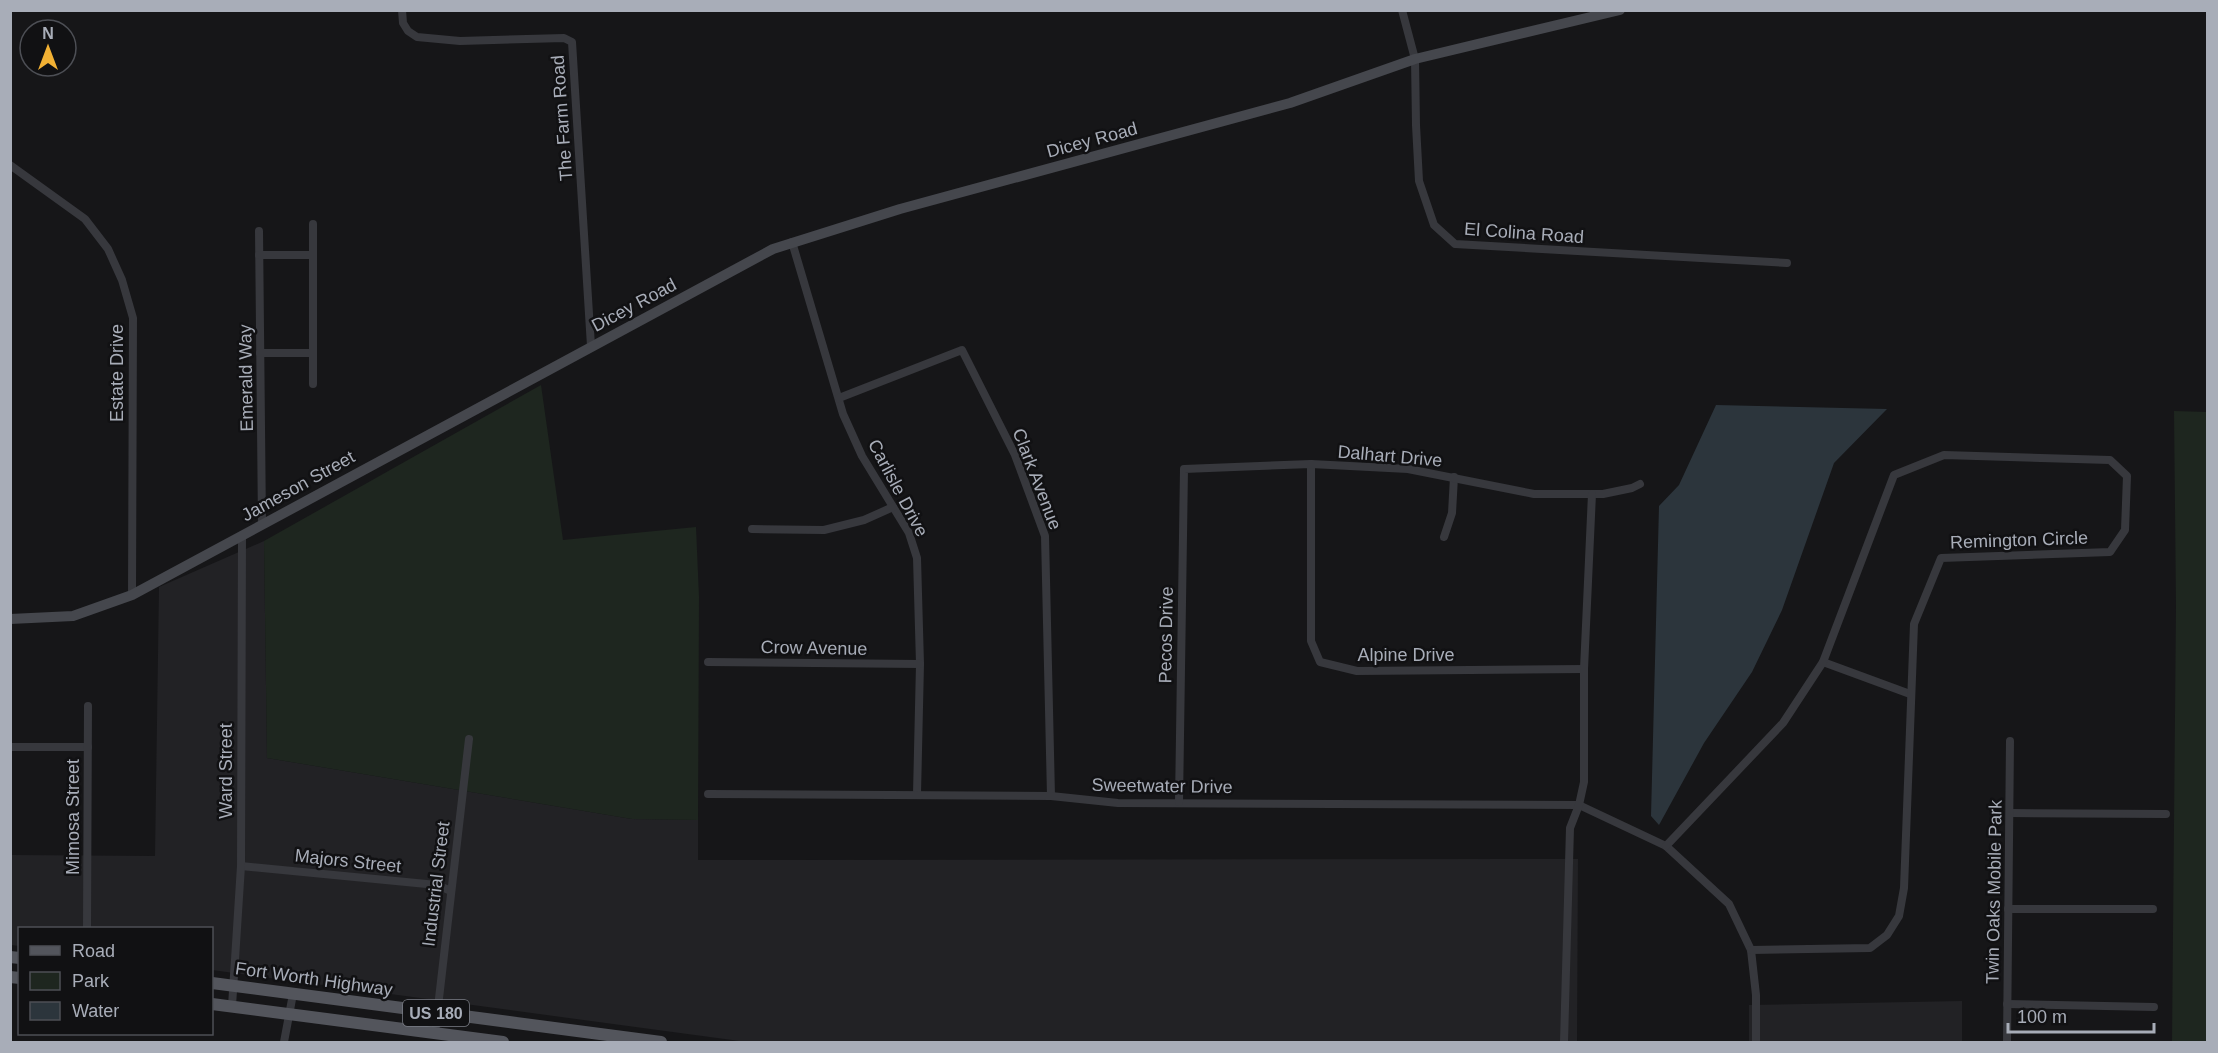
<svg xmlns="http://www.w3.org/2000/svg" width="2218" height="1053" font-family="Helvetica,sans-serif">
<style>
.built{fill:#222225}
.green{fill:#1e261f}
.water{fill:#2c353c}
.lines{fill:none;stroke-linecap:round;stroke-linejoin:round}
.street{stroke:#37383d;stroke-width:8}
.secondary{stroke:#45474d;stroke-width:10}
.primary{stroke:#53555c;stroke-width:12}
.labels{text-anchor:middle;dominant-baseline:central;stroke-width:5;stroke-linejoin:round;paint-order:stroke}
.shield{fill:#111113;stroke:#7b7e86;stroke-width:1.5}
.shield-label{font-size:16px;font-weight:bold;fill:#a8adb8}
.street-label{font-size:18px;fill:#a8adb8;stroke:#111113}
</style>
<rect width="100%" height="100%" fill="#161618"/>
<g class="built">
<path d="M264 541 267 758 632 819 698 820V860L1578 859 1577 1042H747L212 970V928H20L19 946 11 945V855L155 856 159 587Z"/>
<path d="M1962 1001V1042H1749V1005Z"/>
</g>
<g class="green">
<path d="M541 385 563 540 696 527 699 597 698 820 632 819 267 758 264 541Z"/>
<path d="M2174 411 2207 412V1042H2172L2176 606Z"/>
</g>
<path class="water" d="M1716 405 1887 409 1834 463 1782 610 1752 672 1704 743 1659 825 1651 816 1659 506 1679 485Z"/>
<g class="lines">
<g class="street">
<path d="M402 10 403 23 408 31 417 37 460 41 564 38 572 42 591 346"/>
<path d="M1402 10 1415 59 1416 125 1419 181 1434 225 1455 244 1787 263"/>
<path d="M10 165 85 219 108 249 122 280 133 318 132 595"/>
<path d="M259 231 262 524"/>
<path d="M792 242 843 414 862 456 909 533 917 558 920 664 917 794"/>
<path d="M259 255H313"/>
<path d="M260 353H313"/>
<path d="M313 384V224"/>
<path d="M839 398 962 350 1015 455 1045 536 1051 796"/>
<path d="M1311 464V641L1320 662 1357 671 1584 669"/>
<path d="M752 529 824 530 864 520 893 507"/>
<path d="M1444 537 1452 513 1454 477"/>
<path d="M708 662 920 664"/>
<path d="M1823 662 1910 694"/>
<path d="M10 747H88"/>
<path d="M708 794 1051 796 1118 803 1579 805 1666 846 1729 904 1751 950 1756 995V1042"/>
<path d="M1179 802 1184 469 1311 464 1408 469 1534 494H1603L1632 488 1640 484"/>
<path d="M2010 813 2166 814"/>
<path d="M1666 846 1783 723 1823 662 1894 475 1944 455 2110 460 2127 476 2125 530 2110 552 1941 558 1914 624 1904 888 1899 916 1887 935 1870 948 1751 950"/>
<path d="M241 866 437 885 451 891"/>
<path d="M2008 909H2153"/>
<path d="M87 928 88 706"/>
<path d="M2007 1004 2154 1007"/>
<path d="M232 1006 241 866 242 536"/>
<path d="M435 1033 469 739"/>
<path d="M284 1042 293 994"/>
<path d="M1564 1042 1570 828 1579 805 1584 782V669L1592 494"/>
<path d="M2007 1042 2010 741"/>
</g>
<path class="secondary" d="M10 619 73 616 132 595 773 249 900 209 1290 103 1415 59 1620 10"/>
<g class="primary">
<path d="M10 957 20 958"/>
<path d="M10 977 20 978"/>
<path d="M212 983 661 1042"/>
<path d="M212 1004 503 1042"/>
</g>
</g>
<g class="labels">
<rect class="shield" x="403" y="1000" width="66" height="26" rx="4.5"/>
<g class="shield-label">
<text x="436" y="1013">US 180</text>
</g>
<g class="street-label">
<text transform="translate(562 118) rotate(-94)">The Farm Road</text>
<text transform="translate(1092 140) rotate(-15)">Dicey Road</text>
<text transform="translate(1524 233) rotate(4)">El Colina Road</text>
<text transform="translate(634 305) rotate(-28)">Dicey Road</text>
<text transform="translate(117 373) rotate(-90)">Estate Drive</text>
<text transform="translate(246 378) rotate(-91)">Emerald Way</text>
<text transform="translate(1390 456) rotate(5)">Dalhart Drive</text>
<text transform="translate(1037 479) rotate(69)">Clark Avenue</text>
<text transform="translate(298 486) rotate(-29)">Jameson Street</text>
<text transform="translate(898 488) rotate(62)">Carlisle Drive</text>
<text transform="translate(2019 540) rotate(-2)">Remington Circle</text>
<text transform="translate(1166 635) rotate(-89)">Pecos Drive</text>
<text transform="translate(814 648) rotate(1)">Crow Avenue</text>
<text x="1406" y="655">Alpine Drive</text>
<text transform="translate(226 771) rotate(-90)">Ward Street</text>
<text transform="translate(1162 786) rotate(1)">Sweetwater Drive</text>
<text transform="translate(73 817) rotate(-90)">Mimosa Street</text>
<text transform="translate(348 861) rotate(6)">Majors Street</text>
<text transform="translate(436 884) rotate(-83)">Industrial Street</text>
<text transform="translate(1994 892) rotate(-89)">Twin Oaks Mobile Park</text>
<text transform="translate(314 979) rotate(8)">Fort Worth Highway</text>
</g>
</g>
<rect width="2218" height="1053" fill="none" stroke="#a8adb8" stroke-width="24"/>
<rect x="18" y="927" width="195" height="108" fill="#111113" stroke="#4d4f55" stroke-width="1.5"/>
<rect x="30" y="946" width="30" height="9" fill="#53555c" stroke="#4d4f55" stroke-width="1.5"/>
<text x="72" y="957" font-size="18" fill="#a8adb8">Road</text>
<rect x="30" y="972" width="30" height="18" fill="#1e261f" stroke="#4d4f55" stroke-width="1.5"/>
<text x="72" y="987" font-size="18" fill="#a8adb8">Park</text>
<rect x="30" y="1002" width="30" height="18" fill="#2c353c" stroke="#4d4f55" stroke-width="1.5"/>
<text x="72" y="1017" font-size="18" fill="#a8adb8">Water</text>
<g transform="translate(48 48)"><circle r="28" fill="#111113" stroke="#4d4f55" stroke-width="1.5"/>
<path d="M0-4.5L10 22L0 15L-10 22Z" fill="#f2b134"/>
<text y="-9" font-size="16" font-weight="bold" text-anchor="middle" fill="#a8adb8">N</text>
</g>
<path d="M2008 1023v9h146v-9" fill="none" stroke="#a8adb8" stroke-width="3"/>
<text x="2017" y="1023" font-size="18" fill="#a8adb8" stroke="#111113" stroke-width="4.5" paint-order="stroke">100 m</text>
</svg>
